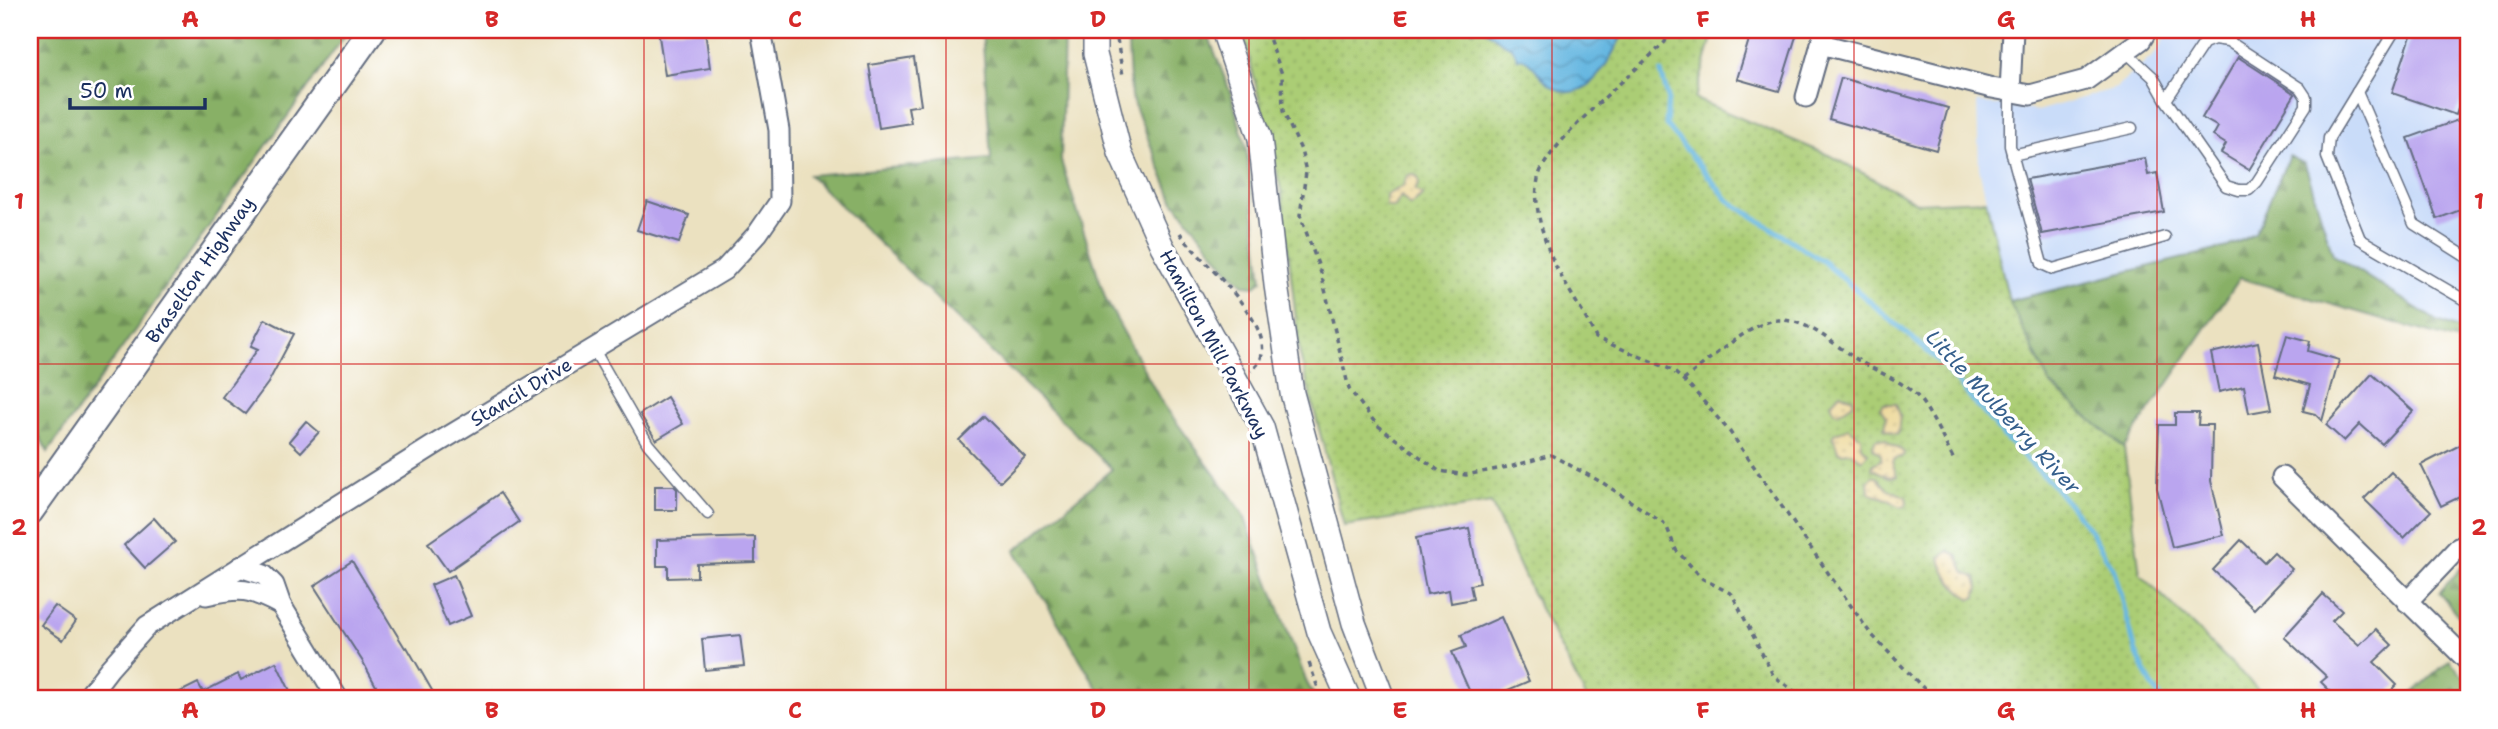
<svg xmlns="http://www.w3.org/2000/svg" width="2498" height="729" font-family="'Shantell Sans',sans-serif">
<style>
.built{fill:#c9dcf9}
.grass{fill:url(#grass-dots);stroke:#637e6a;stroke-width:2}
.forest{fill:url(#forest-firs);stroke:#527062;stroke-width:2}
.sand{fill:url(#sand-dots);stroke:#84847e;stroke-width:2}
.water{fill:url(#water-waves);stroke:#4073a0;stroke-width:2}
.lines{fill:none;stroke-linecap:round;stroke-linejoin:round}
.stream{stroke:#66b7e1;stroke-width:5}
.building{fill:#baa5ef}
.service-casing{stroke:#646d80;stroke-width:13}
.minor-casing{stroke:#646d80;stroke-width:23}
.tertiary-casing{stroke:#646d80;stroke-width:26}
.secondary-casing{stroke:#646d80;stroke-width:30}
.path{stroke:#646d80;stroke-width:3.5;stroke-dasharray:5 5;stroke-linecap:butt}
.service{stroke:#fff;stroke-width:10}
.minor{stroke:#fff;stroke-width:19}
.tertiary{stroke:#fff;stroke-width:23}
.secondary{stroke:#fff;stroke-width:26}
.grid{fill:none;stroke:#d62828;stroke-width:2;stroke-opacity:0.55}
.labels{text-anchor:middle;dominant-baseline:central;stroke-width:7;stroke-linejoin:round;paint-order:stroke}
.street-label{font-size:19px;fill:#1b2f5e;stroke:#fff}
.water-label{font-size:21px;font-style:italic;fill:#355f8c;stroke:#fff}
.neatline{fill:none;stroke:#d62828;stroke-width:2.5}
.grid-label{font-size:23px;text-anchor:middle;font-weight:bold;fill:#d62828}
</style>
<defs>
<pattern id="grass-dots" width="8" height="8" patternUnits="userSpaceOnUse" patternTransform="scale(1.75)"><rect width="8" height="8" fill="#abcd75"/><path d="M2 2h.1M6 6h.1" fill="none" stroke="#93b068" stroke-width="1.8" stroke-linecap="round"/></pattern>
<pattern id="forest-firs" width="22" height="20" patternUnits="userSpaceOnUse" patternTransform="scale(1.75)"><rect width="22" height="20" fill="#88b066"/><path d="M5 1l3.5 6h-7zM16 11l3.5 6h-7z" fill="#6e9057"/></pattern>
<pattern id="sand-dots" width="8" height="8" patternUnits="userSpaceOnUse" patternTransform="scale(1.75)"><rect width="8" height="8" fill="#eeda9e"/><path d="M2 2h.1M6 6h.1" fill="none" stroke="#ccbb8a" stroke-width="1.8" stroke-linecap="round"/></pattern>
<pattern id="water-waves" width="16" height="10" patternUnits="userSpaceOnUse" patternTransform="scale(1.75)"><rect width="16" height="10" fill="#66b7e1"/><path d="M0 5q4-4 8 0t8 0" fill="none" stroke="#5395ba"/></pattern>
</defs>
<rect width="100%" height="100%" fill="#fff"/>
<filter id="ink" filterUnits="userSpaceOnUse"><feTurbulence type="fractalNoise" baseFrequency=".0143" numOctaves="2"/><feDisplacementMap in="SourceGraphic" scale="14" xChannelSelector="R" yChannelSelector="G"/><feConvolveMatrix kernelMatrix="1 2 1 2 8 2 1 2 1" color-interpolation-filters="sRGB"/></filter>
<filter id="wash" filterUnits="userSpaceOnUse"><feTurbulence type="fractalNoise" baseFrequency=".00686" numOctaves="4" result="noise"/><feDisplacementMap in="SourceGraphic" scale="28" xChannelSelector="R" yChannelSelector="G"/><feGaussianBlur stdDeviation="1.57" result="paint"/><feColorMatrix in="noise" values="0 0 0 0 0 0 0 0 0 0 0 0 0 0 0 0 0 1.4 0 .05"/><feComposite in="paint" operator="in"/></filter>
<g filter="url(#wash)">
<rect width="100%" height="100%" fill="#ebe1c0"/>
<path class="built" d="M2170 30H2468V328L2464 331 2437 321 2333 255 2305 164 2289 157 2255 234 2228 247 2009 301 1979 168 1977 102 2038 111 2116 88 2156 53Z"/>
<path class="grass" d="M1240 30H1714L1695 99 1833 157 1918 203 1986 200 2009 301 2050 384 2124 448 2140 574 2268 699H1587L1531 591 1491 503 1344 526 1300 355 1282 194 1247 48Z"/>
<g class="forest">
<path d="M30 30H349L48 452 30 419Z"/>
<path d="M982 30H1064L1061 161 1106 300 1161 401 1243 513 1307 683 1316 699H1290L1288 697 1285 699H1104L1015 551 1112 469 809 175 991 159Z"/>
<path d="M1127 30H1206L1231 94 1246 147 1262 280 1255 286 1245 285 1228 270 1173 200 1131 97Z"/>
<path d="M2289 156 2305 164 2333 255 2437 321 2464 331 2468 328V344L2240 278 2124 448 2050 384 2009 301 2228 247 2255 234Z"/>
<path d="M2468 560V627L2439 593Z"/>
<path d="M2450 660 2468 683V699H2406Z"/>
</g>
<g class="sand">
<path d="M1412 174 1418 177 1419 184 1415 190 1423 195 1410 206 1401 196 1394 208 1386 206V195L1403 186 1407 176Z"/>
<path d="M1840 393 1853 399V403L1838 413 1834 412 1831 403Z"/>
<path d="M1884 404H1896L1900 415 1898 433 1895 434 1884 429 1886 417 1880 408Z"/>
<path d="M1849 428 1861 437V446L1868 453 1863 460 1850 452 1841 453 1838 451 1833 436 1835 433Z"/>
<path d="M1879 439 1886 440C1891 447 1899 446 1904 453L1903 456 1894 459 1892 462 1897 476 1889 477 1872 469 1873 464 1881 460V455L1873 448 1875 440Z"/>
<path d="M1872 477H1877L1886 488 1906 497 1907 503 1904 507C1895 506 1892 500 1884 498 1878 495 1875 497 1869 493L1868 482Z"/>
<path d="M1949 551 1957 555 1965 573 1975 577 1979 587 1976 597 1971 599C1956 588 1943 576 1940 557Z"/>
</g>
<path class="water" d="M1486 30H1625C1611 56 1587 113 1549 84 1539 76 1535 65 1523 58L1518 59 1512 47 1503 43Z"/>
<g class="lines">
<path class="stream" d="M1661 72 1668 98 1666 125 1728 200 1824 262 1941 363 2007 440 2051 483 2090 530 2114 570 2136 652 2151 684 2162 699"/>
</g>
<g id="blocks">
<g class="building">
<path d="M658 30H705L710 68 665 75Z"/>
<path d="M1752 30H1798L1779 91 1737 79Z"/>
<path d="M2413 30H2458L2468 33V78L2456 115 2392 93Z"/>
<path d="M2238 57 2295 94 2249 170 2221 153 2226 144 2213 136 2218 127 2202 118Z"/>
<path d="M914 58 921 105 908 107 911 123 879 128 869 65Z"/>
<path d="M1841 78 1948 108 1936 150 1829 119Z"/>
<path d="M2458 120 2468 149V207L2437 219 2408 138Z"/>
<path d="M2145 158 2148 175 2157 173 2164 212 2042 234 2027 179Z"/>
<path d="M647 201 689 215 679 243 637 230Z"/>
<path d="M265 319 294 334 268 383 245 414 222 397 258 349 251 346Z"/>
<path d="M2287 335 2310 341 2308 351 2339 360 2322 421 2315 414 2303 411 2310 385 2275 375Z"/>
<path d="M2258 342 2271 409 2249 413 2244 386 2219 392 2211 353Z"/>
<path d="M2372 374 2413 411 2382 444 2360 424 2344 441 2326 425Z"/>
<path d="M667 397 683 424 656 440 640 414Z"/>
<path d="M2175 413H2199L2198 425H2212L2211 481 2224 535 2172 547 2157 488 2159 425H2175Z"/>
<path d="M984 416 1025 457 1000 482 959 440Z"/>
<path d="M306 421 319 432 301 452 289 441Z"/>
<path d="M2468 441V493L2441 506 2421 465Z"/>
<path d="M2391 472 2431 511 2404 538 2364 499Z"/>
<path d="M655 486H674L677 489V510H655Z"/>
<path d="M500 493 519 522 448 571 428 543Z"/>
<path d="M154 518 175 542 145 568 124 545Z"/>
<path d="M1469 528 1480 583 1470 585 1473 599 1451 603 1449 590 1427 594 1416 538Z"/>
<path d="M755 537V562L697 564V577L668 578V566H657V540Z"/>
<path d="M2241 540 2264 562 2274 552 2292 569 2254 609 2213 570Z"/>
<path d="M352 561 405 648 407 647 437 699H383L363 662 314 586Z"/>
<path d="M454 575 471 616 448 626 431 585Z"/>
<path d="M2323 594 2342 611 2332 621 2359 645 2376 629 2392 645 2374 662 2397 685 2383 699H2338L2321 682 2327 677 2284 637Z"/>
<path d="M55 606 76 621 63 640 41 625Z"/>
<path d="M1501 617 1529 681 1487 699H1473L1452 652 1466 647 1461 635Z"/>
<path d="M740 635 744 666 705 670 702 639Z"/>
<path d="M276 662 294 699H166L198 683 203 692 238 674 241 680Z"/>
</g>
</g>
</g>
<g filter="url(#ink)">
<use href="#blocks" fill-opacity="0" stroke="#646d80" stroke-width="2"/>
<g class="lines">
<defs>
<g id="service">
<path d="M2395 30 2329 138 2327 157 2360 239 2468 302"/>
<path d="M2125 51 2153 77 2166 100 2226 186 2239 190H2249L2257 182 2306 106V97L2300 88 2228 41 2214 39 2204 43 2166 100"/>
<path d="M2010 92V146L2042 264 2053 269 2165 237"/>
<path d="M2357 92 2414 224 2468 258"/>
<path d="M2012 155 2132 128"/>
<path d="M593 348 648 444 708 514"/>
</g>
<g id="minor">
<path d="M1824 30 1821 44 1992 88 2030 95 2086 80 2141 40 2147 30"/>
<path d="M2010 92 2013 30"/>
<path d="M1806 97 1821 44"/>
<path d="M2282 477 2468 661"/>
<path d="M240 567 264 575 274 585 281 605 338 699"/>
<path d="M206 595C242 587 248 588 281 605"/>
<path d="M2407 602 2458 548 2468 544"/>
<path d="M86 699 109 669 147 626 439 442 724 270 758 233 780 201 779 130 761 30"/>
</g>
<g id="tertiary">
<path d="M1095 30V54L1120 153 1162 246 1262 427 1319 632 1349 699"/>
<path d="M1223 30 1260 138 1276 285 1292 393 1354 623 1383 699"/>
</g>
<path id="secondary" d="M30 511 372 30"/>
</defs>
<use href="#service" class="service-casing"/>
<use href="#minor" class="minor-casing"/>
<use href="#tertiary" class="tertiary-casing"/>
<use href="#secondary" class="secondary-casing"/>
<g class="path">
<path d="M1268 30 1269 38 1282 74 1283 111 1301 150 1306 172 1300 215 1321 273 1349 389 1377 425 1439 471 1466 475 1513 466 1551 455 1603 483 1666 525 1676 550 1703 579 1732 594 1773 675 1804 699"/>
<path d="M1669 30 1665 42C1637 70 1544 145 1538 179 1533 205 1542 233 1552 258 1564 285 1583 310 1596 338L1672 370 1691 387 1730 432 1870 633 1934 699"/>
<path d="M1117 39 1123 76"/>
<path d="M1180 233C1199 261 1274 320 1261 358 1260 363 1255 367 1251 371"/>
<path d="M1684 380C1703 364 1754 320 1778 320 1811 319 1836 348 1863 363 1880 373 1899 380 1914 393 1927 404 1946 445 1955 462"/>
<path d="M1309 663 1322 699"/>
</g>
<use href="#service" class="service"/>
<use href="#minor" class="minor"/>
<use href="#tertiary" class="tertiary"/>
<use href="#secondary" class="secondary"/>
</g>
</g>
<path class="grid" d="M341 30V699M644 30V699M946 30V699M1249 30V699M1552 30V699M1854 30V699M2157 30V699M30 364H2468"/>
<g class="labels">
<g class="street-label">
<text transform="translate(200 270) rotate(-55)">Braselton Highway</text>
<text transform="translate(1214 344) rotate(62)">Hamilton Mill Parkway</text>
<text transform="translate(521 392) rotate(-31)">Stancil Drive</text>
</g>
<g class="water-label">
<text transform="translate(2003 412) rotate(47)">Little Mulberry River</text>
</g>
</g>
<rect width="2498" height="729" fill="none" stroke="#fff" stroke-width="77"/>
<path d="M70 98v10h135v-10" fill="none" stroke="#1b2f5e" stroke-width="3.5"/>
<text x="80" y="98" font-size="21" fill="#1b2f5e" stroke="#ffffff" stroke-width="5" paint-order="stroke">50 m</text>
<rect x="38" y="38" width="2422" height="652" class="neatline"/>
<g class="grid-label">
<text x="190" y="27">A</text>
<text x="492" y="27">B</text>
<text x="795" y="27">C</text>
<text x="1098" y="27">D</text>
<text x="1400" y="27">E</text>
<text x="1703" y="27">F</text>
<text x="2006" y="27">G</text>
<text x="2308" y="27">H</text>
<text x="19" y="209">1</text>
<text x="2479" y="209">1</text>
<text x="19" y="535">2</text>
<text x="2479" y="535">2</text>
<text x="190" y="718">A</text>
<text x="492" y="718">B</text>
<text x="795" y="718">C</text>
<text x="1098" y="718">D</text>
<text x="1400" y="718">E</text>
<text x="1703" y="718">F</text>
<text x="2006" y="718">G</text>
<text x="2308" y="718">H</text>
</g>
</svg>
